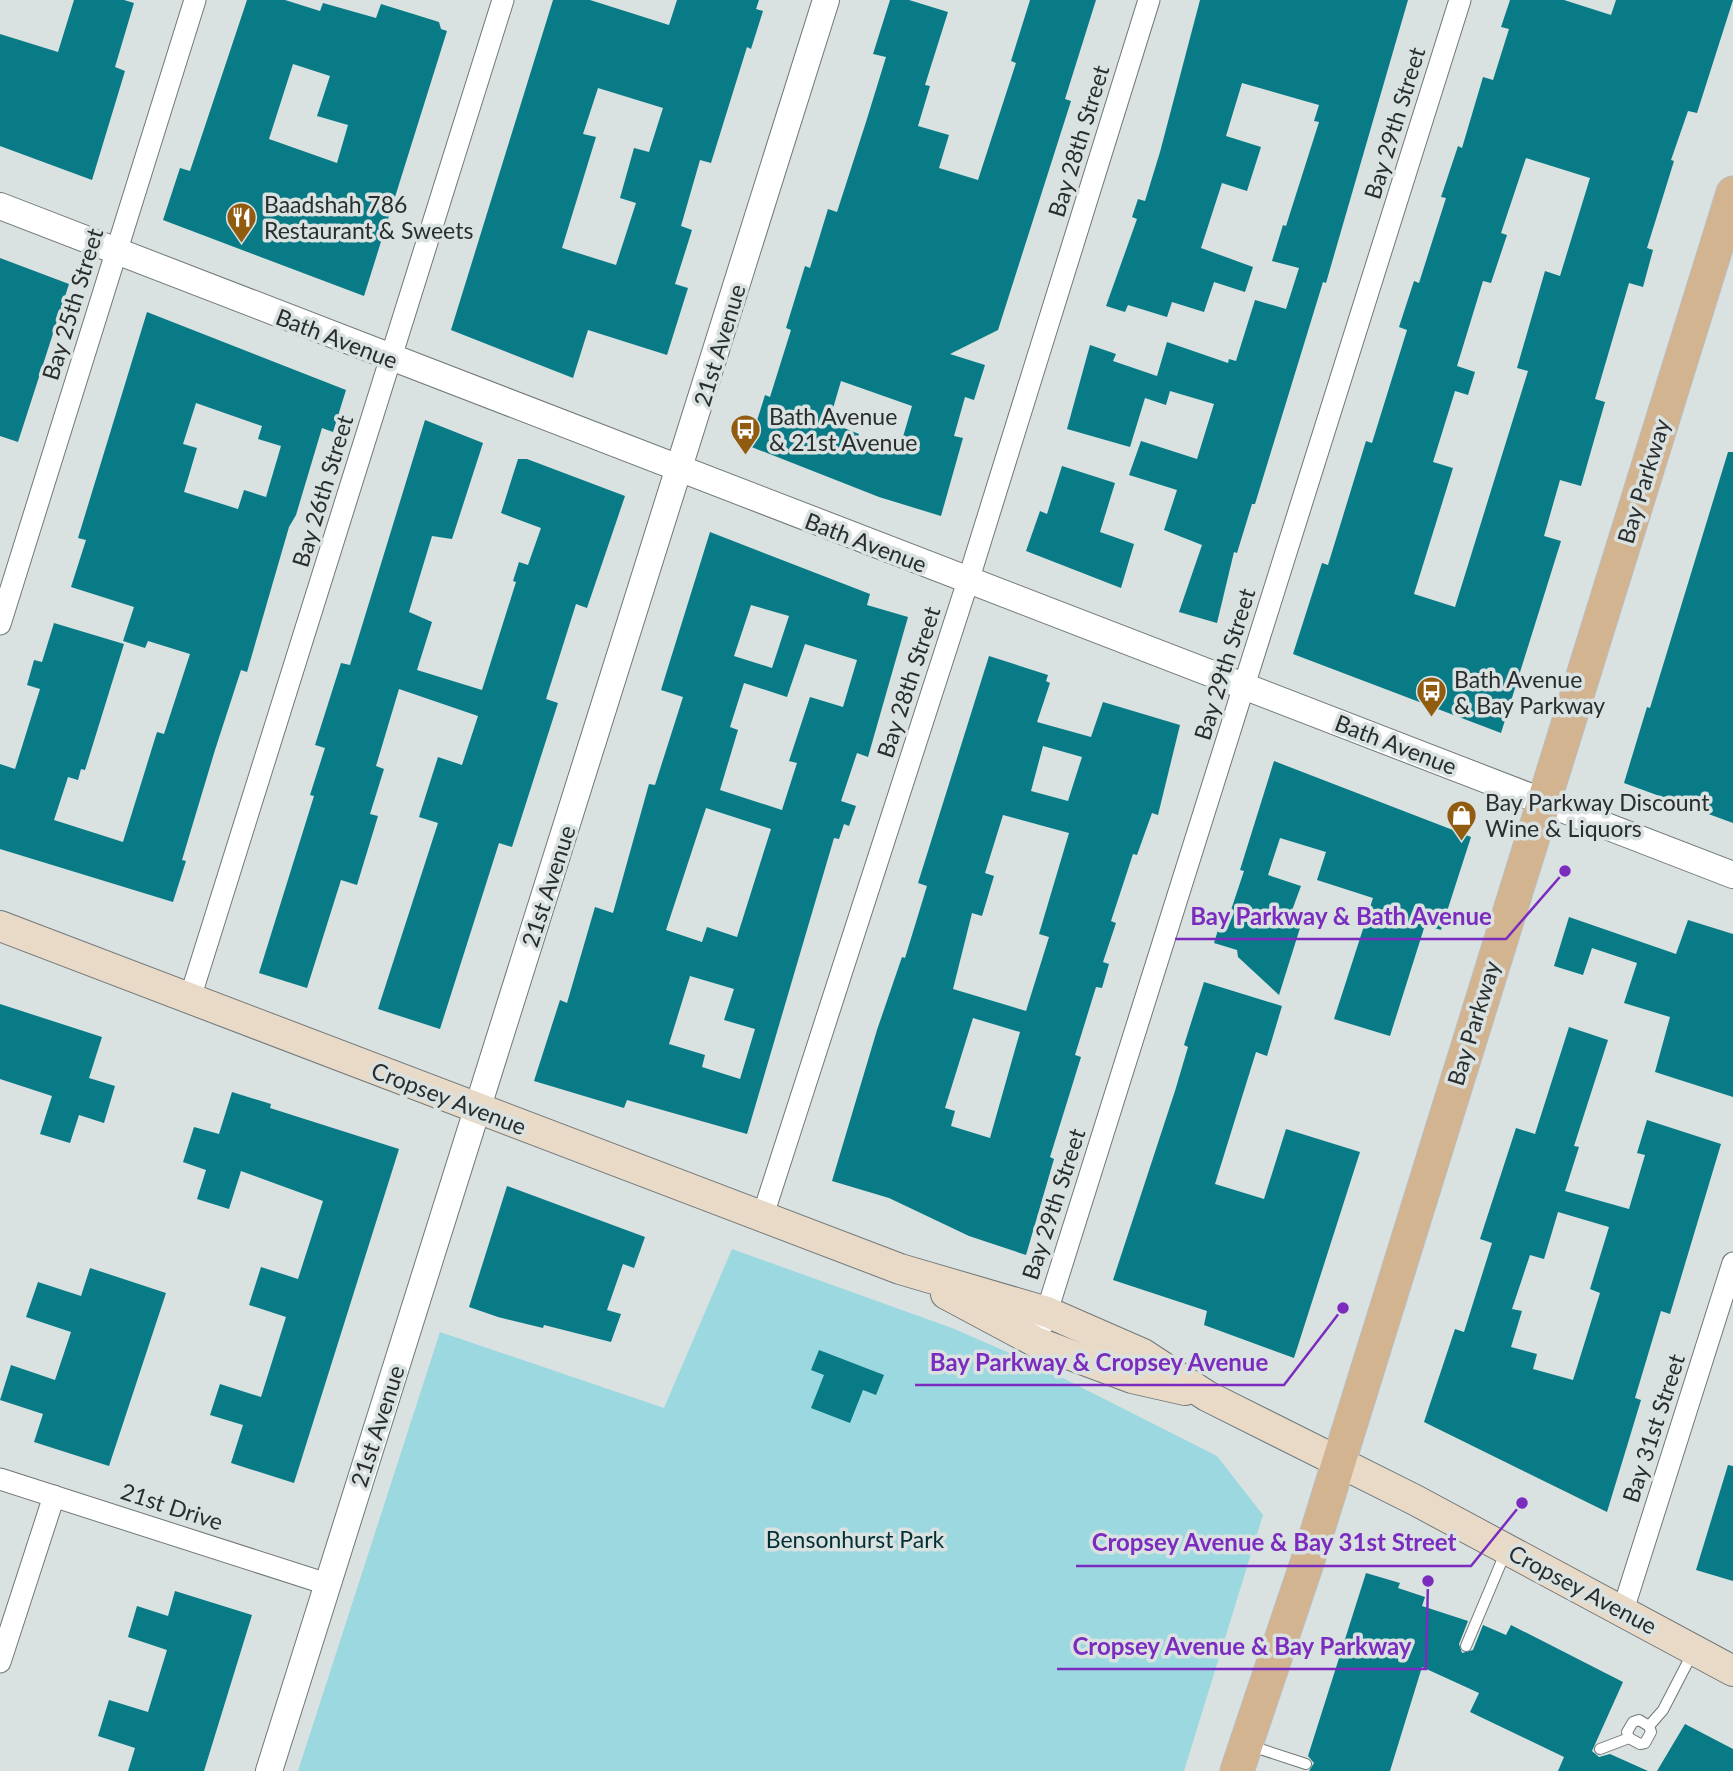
<svg xmlns="http://www.w3.org/2000/svg" width="1733" height="1771" font-family="Lato,sans-serif">
<style>
.green{fill:#9cd8e0}
.building{fill:#097b86;fill-rule:evenodd}
.lines{fill:none;stroke-linecap:round;stroke-linejoin:round}
.service-casing{stroke:#717778;stroke-width:12}
.minor-casing{stroke:#717778;stroke-width:23}
.tertiary-casing{stroke:#717778;stroke-width:28}
.secondary-casing{stroke:#717778;stroke-width:32}
.primary-casing{stroke:#bbbcbc;stroke-width:35}
.service{stroke:#fff;stroke-width:10}
.minor{stroke:#fff;stroke-width:21}
.tertiary{stroke:#fff;stroke-width:26}
.secondary{stroke:#e9dac8;stroke-width:30}
.primary{stroke:#d3b491;stroke-width:33}
.labels{text-anchor:middle;dominant-baseline:central;stroke-width:7;stroke-linejoin:round;paint-order:stroke}
.street-label{font-size:23px;fill:#2a2d2d;stroke:#d9e1e1}
.poi-label{font-size:23px;fill:#2a2d2d;stroke:#d9e1e1;text-anchor:start}
.park-label{font-size:23px;fill:#002f34;stroke:#d9e1e1}
.leader{fill:none;stroke:#7b2cbf;stroke-width:2.5}
.callout-dot{fill:#7b2cbf;stroke:#d9e1e1;stroke-width:2.5}
.callout-label{font-size:24px;text-anchor:middle;font-weight:bold;fill:#7b2cbf;stroke:#d9e1e1;stroke-width:7;stroke-linejoin:round;paint-order:stroke}
</style>
<rect width="100%" height="100%" fill="#d9e1e1"/>
<path class="green" d="M732 1249 952 1328 1039 1366 1217 1456 1263 1515 1184 1771H298L440 1332 664 1408Z"/>
<g class="building">
<path d="M74 0H124L134 3 115 67 125 71 92 180 0 146V34L58 52Z"/>
<path d="M247 0H285L320 11 323 3 376 18 381 4 439 22 441 29 447 31 364 296 163 220 180 168 190 171ZM293 64 330 76 317 116 348 125 337 163 269 139Z"/>
<path d="M553 0H590L669 25 677 0H759L756 9 763 11 751 49 747 47 711 163 700 160 681 226 692 230 675 284 688 288 667 355 588 330 573 378 451 330ZM598 88 663 108 649 152 634 148 620 198 636 203 616 265 562 248 596 137 583 134Z"/>
<path d="M890 0H909L948 12 925 85 930 86 918 126 949 135 939 168 978 180 1016 63 1011 61 1030 0H1096L1065 99 1071 101 998 330 950 354 985 365 974 400 965 397 954 436 963 438 941 516 879 497 749 446 765 395 770 397 791 330 786 328 805 266 810 268 828 209 837 212 866 122 886 57 873 54ZM841 381 912 406 898 454 857 441 859 434 829 422Z"/>
<path d="M1200 0H1408L1326 283 1323 282 1255 504H1252L1237 553 1234 552 1217 623 1179 612 1202 545 1164 530 1177 490 1129 475 1141 441 1197 459 1214 404 1170 391 1166 405 1145 398 1130 447 1067 429 1090 345 1116 354 1113 361 1157 376 1167 342 1228 363 1229 359 1236 361 1255 300 1286 309 1299 268 1272 261 1283 225 1286 226 1319 122 1314 121 1319 105 1242 83 1226 136 1261 147 1247 191 1222 183 1201 248 1253 267 1245 292 1214 282 1204 312 1172 302 1167 317 1128 305 1125 312 1106 306 1137 219 1132 217 1138 199 1145 201 1160 152Z"/>
<path d="M1510 0H1564L1611 15 1616 0H1733L1697 113 1688 111 1671 160 1674 161 1647 248 1653 250 1643 287 1629 283 1595 399 1605 402 1581 486 1560 480 1544 536 1561 541 1501 733 1293 654 1322 563 1328 565 1366 441 1372 443 1407 330 1399 327 1414 281 1419 283 1446 198 1441 197 1458 146 1462 148 1483 77 1493 80 1509 29 1501 27ZM1526 158 1590 178 1560 276 1545 271 1517 368 1528 371 1455 607 1414 594 1453 468 1433 462 1455 391 1468 395 1475 372 1457 366 1483 281 1491 283 1507 235 1501 233Z"/>
<path d="M0 258 69 284 18 442 0 436Z"/>
<path d="M147 312 346 390 333 432 322 428 296 515 289 527 247 672 241 670 215 750 182 860 186 861 173 902 0 849V764L15 769 40 689 27 685 34 660 42 662 54 623 124 644 85 770 81 769 78 780 68 777 54 820 123 842 157 732 164 734 190 654 148 641 145 648 123 641 134 607 71 587 86 540 78 538ZM196 403 262 426 258 439 281 446 266 497 244 490 238 509 184 492 197 448 183 444Z"/>
<path d="M425 420 483 443 452 539 432 536 409 612 432 622 417 670 482 690 516 582 513 581 519 562 528 565 541 528 501 513 518 459H527L625 496 587 608 576 604 546 699 558 703 512 847 499 843 440 1029 378 1009 438 823 419 817 438 757 462 765 478 716 399 689 376 766 384 769 370 814 378 816 357 885 341 880 307 988 259 973 314 796 310 795 325 748 315 745 341 663 350 665Z"/>
<path d="M1728 452H1733V823L1624 783 1647 707 1650 708Z"/>
<path d="M1062 466 1115 483 1100 532 1134 544 1121 588 1026 551 1040 511 1047 514Z"/>
<path d="M710 532 870 594 867 605 908 617 868 757 857 753 841 801 856 806 849 826 844 824 839 839 834 838 747 1134 627 1100 624 1108 534 1081 560 1000 567 1003 595 907 613 913 649 784 655 785 683 697 661 690ZM751 605 789 616 772 668 734 656ZM805 644 857 660 843 707 810 697 789 761 797 763 782 810 720 790 738 730 730 727 744 683 787 697ZM706 808 771 829 737 937 707 927 702 942 666 930ZM690 976 734 989 724 1020 755 1029 740 1079 702 1067 705 1055 669 1044Z"/>
<path d="M989 656 1048 675 1046 681 1050 683 1037 722 1091 737 1103 702 1180 725 1158 815 1152 813 1137 855 1133 854 1111 921 1116 923 1103 962 1109 964 1102 988 1096 987 1075 1055 1081 1057 1050 1157 1054 1159 1026 1255 969 1236 889 1198 832 1181 877 1030 902 957 905 958 927 886 918 883ZM1043 746 1082 757 1068 801 1031 791ZM1003 815 1069 833 1039 934 1049 937 1026 1011 953 989 972 913 982 916 994 876 985 873ZM973 1018 1020 1032 990 1138 951 1126 955 1111 945 1108Z"/>
<path d="M1274 761 1471 837 1441 930 1425 925 1390 1036 1334 1019 1373 898 1317 880 1326 852 1280 838 1268 875 1301 886 1287 924 1300 928 1279 995 1238 957 1237 950 1214 943 1222 917 1228 919 1244 871 1240 870Z"/>
<path d="M1569 917 1676 954 1688 920 1733 934V1097L1655 1072 1670 1017 1624 1003 1637 963 1592 948 1583 975 1554 966Z"/>
<path d="M1204 982 1282 1006 1267 1056 1256 1052 1215 1184 1264 1199 1286 1129 1360 1152 1294 1358 1204 1325 1207 1311 1113 1280 1175 1091 1188 1047 1184 1045Z"/>
<path d="M0 1004 102 1037 89 1078 115 1086 104 1123 79 1115 70 1143 40 1134 52 1096 0 1079Z"/>
<path d="M1569 1027 1608 1040 1574 1146 1579 1147 1565 1191 1629 1209 1645 1155 1637 1153 1647 1120 1721 1144 1670 1314 1661 1311 1635 1398 1641 1400 1607 1512 1424 1422 1455 1329 1464 1332 1492 1243 1480 1239 1516 1128 1535 1134ZM1558 1212 1609 1227 1590 1289 1600 1293 1573 1380 1533 1369 1537 1354 1511 1347 1522 1311 1512 1309 1530 1255 1544 1259Z"/>
<path d="M232 1092 271 1104 270 1108 399 1149 294 1483 231 1463 243 1425 210 1415 220 1384 261 1397 286 1317 249 1305 261 1267 298 1279 323 1201 241 1171 229 1209 197 1199 206 1170 183 1162 194 1127 219 1134Z"/>
<path d="M507 1186 645 1237 634 1268 623 1264 607 1310 621 1314 611 1342 544 1325 543 1328 498 1317 469 1307Z"/>
<path d="M90 1268 166 1293 109 1466 34 1442 43 1414 0 1400 11 1365 55 1380 71 1332 26 1317 38 1282 81 1296Z"/>
<path d="M819 1350 884 1375 876 1395 863 1390 850 1423 811 1408 824 1375 811 1370Z"/>
<path d="M1728 1465 1733 1466V1581L1696 1570Z"/>
<path d="M1366 1573 1400 1583 1398 1588 1425 1597 1422 1606 1468 1621 1459 1644 1462 1653 1473 1650 1483 1625 1506 1635 1511 1625 1623 1682 1592 1751 1599 1757 1610 1754 1648 1771H1558L1564 1757 1470 1712 1479 1693 1422 1667 1390 1771H1309L1314 1763 1308 1756Z"/>
<path d="M175 1591 252 1615 204 1771H128L135 1748 98 1736 109 1700 148 1712 167 1650 128 1637 137 1606 168 1616Z"/>
<path d="M1685 1724 1733 1749V1771H1657Z"/>
</g>
<g class="lines">
<defs>
<g id="service">
<path d="M1466 1646 1506 1551"/>
<path d="M1649 1726 1663 1710 1693 1652"/>
<path d="M1248 1745 1306 1764"/>
<path d="M1600 1749 1629 1738 1640 1744 1645 1743 1651 1732 1649 1726 1639 1720 1633 1722 1627 1732 1629 1738"/>
</g>
<g id="minor">
<path d="M0 624 195 0"/>
<path d="M190 998 503 0"/>
<path d="M762 1218 968 581 1149 0"/>
<path d="M1043 1324 1460 0"/>
<path d="M0 1479 327 1584"/>
<path d="M1623 1610 1733 1263"/>
<path d="M0 1662 54 1496"/>
</g>
<g id="tertiary">
<path d="M0 206 1733 875"/>
<path d="M269 1771 826 0"/>
</g>
<g id="secondary">
<path d="M0 926 900 1269 1047 1312 1143 1354 1207 1396 1415 1500 1733 1671"/>
<path d="M946 1294 1036 1342 1132 1378 1185 1390"/>
</g>
<path id="primary" d="M1237 1771 1313 1545 1733 193"/>
</defs>
<use href="#service" class="service-casing"/>
<use href="#minor" class="minor-casing"/>
<use href="#tertiary" class="tertiary-casing"/>
<use href="#secondary" class="secondary-casing"/>
<use href="#primary" class="primary-casing"/>
<use href="#service" class="service"/>
<use href="#minor" class="minor"/>
<use href="#tertiary" class="tertiary"/>
<use href="#secondary" class="secondary"/>
<use href="#primary" class="primary"/>
</g>
<defs>
<symbol id="restaurant-pin" viewBox="-11 -11 22 30"><path d="M0 17L-7.5 6A9.5 9.5 0 1 1 7.5 6Z" fill="#915b10" stroke="#d9e1e1"/><path d="M-5-6h1v4h1v-4h1v4h1v-4h1v5L-1.5 .5V6h-2V.5L-5-1ZM5-6V6H3V1.5H1.5Q1.5-4 5-6Z" fill="#fff"/></symbol>
<symbol id="bus-pin" viewBox="-11 -11 22 30"><path d="M0 17L-7.5 6A9.5 9.5 0 1 1 7.5 6Z" fill="#915b10" stroke="#d9e1e1"/><path d="M-5-6H5V4H4V6H2V4H-2V6H-4V4H-5ZM-3.5-4V0h7V-4ZM-3.5 1.2v1.5H-2V1.2ZM2 1.2v1.5H3.5V1.2Z" fill="#fff"/></symbol>
<symbol id="shop-pin" viewBox="-11 -11 22 30"><path d="M0 17L-7.5 6A9.5 9.5 0 1 1 7.5 6Z" fill="#915b10" stroke="#d9e1e1"/><path d="M-5-2.5h2.3a2.7 3.5 0 0 1 5.4 0H5L5.5 6h-11ZM-1.5-2.5h3a1.5 2.3 0 0 0-3 0Z" fill="#fff"/></symbol>
</defs>
<g fill-rule="evenodd">
<use href="#restaurant-pin" x="224" y="200" width="35" height="47"/>
<use href="#bus-pin" x="728" y="412" width="35" height="47"/>
<use href="#bus-pin" x="1414" y="674" width="35" height="47"/>
<use href="#shop-pin" x="1444" y="798" width="35" height="47"/>
</g>
<g class="labels">
<g class="street-label">
<text transform="translate(1394 123) rotate(-73)">Bay 29th Street</text>
<text transform="translate(1078 141) rotate(-73)">Bay 28th Street</text>
<text transform="translate(72 304) rotate(-73)">Bay 25th Street</text>
<text transform="translate(337 338) rotate(21)">Bath Avenue</text>
<text transform="translate(719 345) rotate(-73)">21st Avenue</text>
<text transform="translate(1643 481) rotate(-73)">Bay Parkway</text>
<text transform="translate(322 491) rotate(-73)">Bay 26th Street</text>
<text transform="translate(866 542) rotate(21)">Bath Avenue</text>
<text transform="translate(1224 664) rotate(-73)">Bay 29th Street</text>
<text transform="translate(908 682) rotate(-72)">Bay 28th Street</text>
<text transform="translate(1396 744) rotate(21)">Bath Avenue</text>
<text transform="translate(548 886) rotate(-72)">21st Avenue</text>
<text transform="translate(1473 1023) rotate(-73)">Bay Parkway</text>
<text transform="translate(449 1098) rotate(21)">Cropsey Avenue</text>
<text transform="translate(1053 1204) rotate(-72)">Bay 29th Street</text>
<text transform="translate(377 1426) rotate(-72)">21st Avenue</text>
<text transform="translate(1653 1428) rotate(-72)">Bay 31st Street</text>
<text transform="translate(172 1506) rotate(18)">21st Drive</text>
<text transform="translate(1583 1589) rotate(28)">Cropsey Avenue</text>
</g>
<g class="poi-label">
<text x="264" y="204">Baadshah 786<tspan x="264" dy="26">Restaurant &amp; Sweets</tspan></text>
<text x="769" y="416">Bath Avenue<tspan x="769" dy="26">&amp; 21st Avenue</tspan></text>
<text x="1454" y="679">Bath Avenue<tspan x="1454" dy="26">&amp; Bay Parkway</tspan></text>
<text x="1485" y="802">Bay Parkway Discount<tspan x="1485" dy="26">Wine &amp; Liquors</tspan></text>
</g>
<g class="park-label">
<text x="855" y="1539">Bensonhurst Park</text>
</g>
</g>
<path class="leader" d="M1565 871L1506 939H1175M1343 1308L1284 1385H915M1522 1503L1471 1566H1076M1428 1581L1426 1669H1057"/>
<g class="callout-dot">
<circle cx="1565" cy="871" r="7"/>
<circle cx="1343" cy="1308" r="7"/>
<circle cx="1522" cy="1503" r="7"/>
<circle cx="1428" cy="1581" r="7"/>
</g>
<g class="callout-label">
<text x="1341" y="925">Bay Parkway &amp; Bath Avenue</text>
<text x="1099" y="1371">Bay Parkway &amp; Cropsey Avenue</text>
<text x="1274" y="1551">Cropsey Avenue &amp; Bay 31st Street</text>
<text x="1242" y="1655">Cropsey Avenue &amp; Bay Parkway</text>
</g>
</svg>
